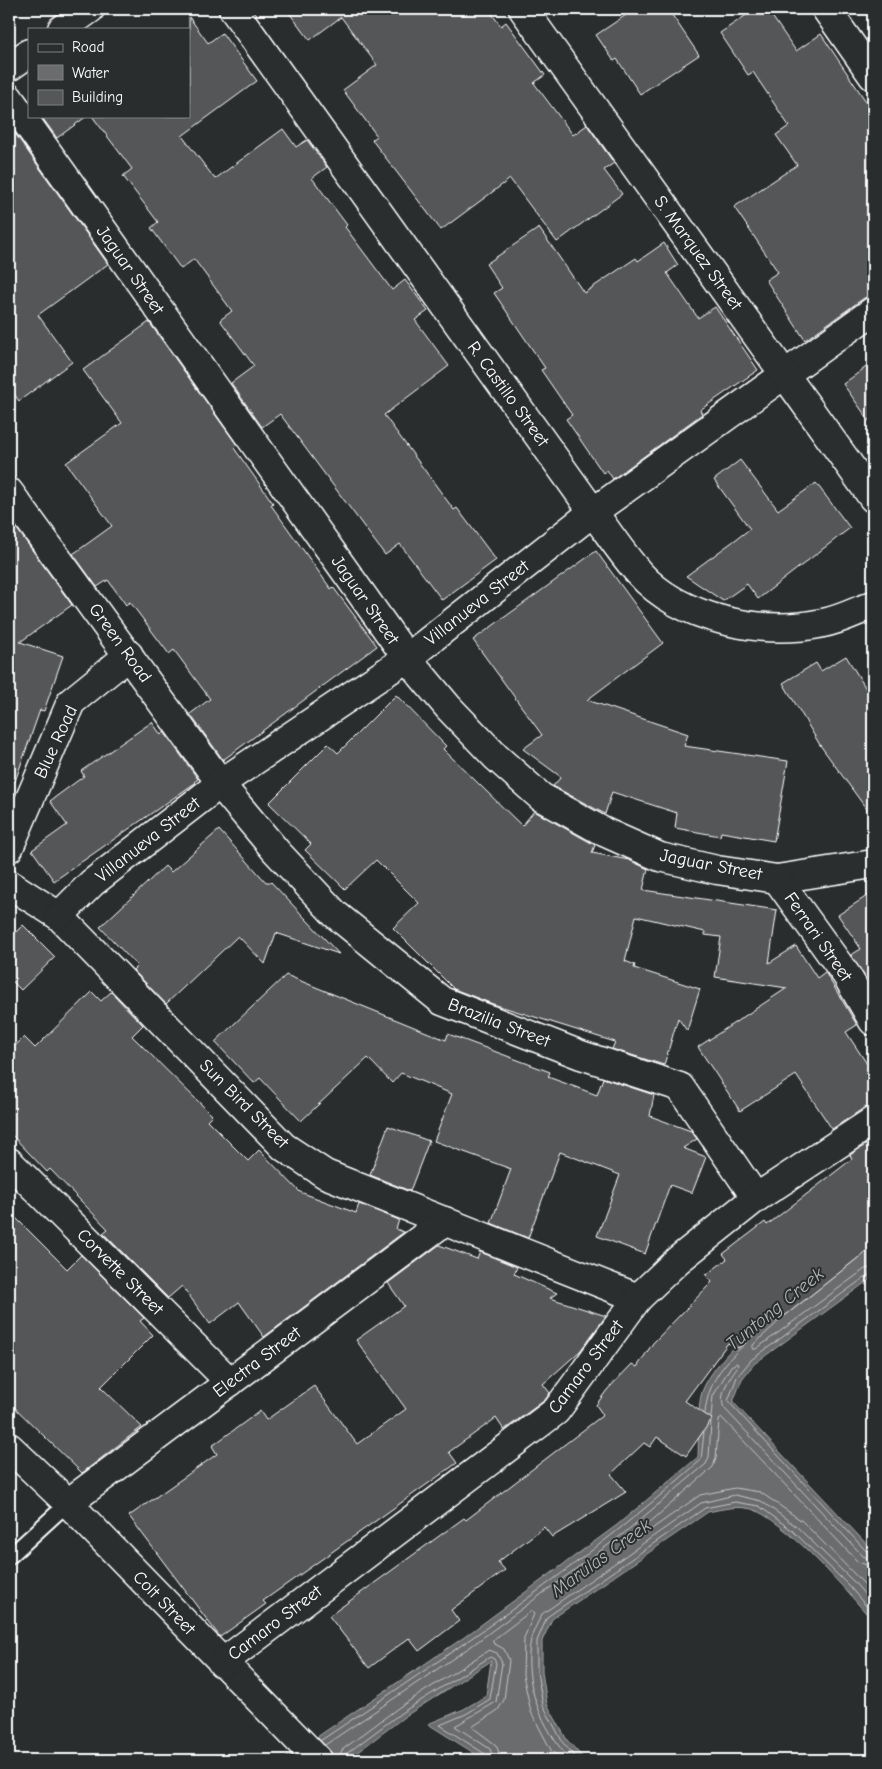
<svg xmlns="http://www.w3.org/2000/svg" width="882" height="1769" font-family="'Comic Neue',sans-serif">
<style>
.water{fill:#6a6c6d;stroke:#a6a7a7}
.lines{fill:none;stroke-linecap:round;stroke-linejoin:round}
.shore{stroke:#c3c4c5;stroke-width:1}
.building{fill:#555758;stroke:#fff}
.lane-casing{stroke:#fff;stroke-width:18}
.street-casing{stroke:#fff;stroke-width:31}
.secondary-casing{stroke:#fff;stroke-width:31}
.lane{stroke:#2a2d2e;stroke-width:14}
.street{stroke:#2a2d2e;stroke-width:28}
.secondary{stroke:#2a2d2e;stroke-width:28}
.labels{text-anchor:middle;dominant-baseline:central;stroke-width:4;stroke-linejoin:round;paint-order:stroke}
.street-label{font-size:18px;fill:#fff;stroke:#2a2d2e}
.water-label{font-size:19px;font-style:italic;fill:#b4b6b6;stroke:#2a2d2e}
</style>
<rect width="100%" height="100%" fill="#2a2d2e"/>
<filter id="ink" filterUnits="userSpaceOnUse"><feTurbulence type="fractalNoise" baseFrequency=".02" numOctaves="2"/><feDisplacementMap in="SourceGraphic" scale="10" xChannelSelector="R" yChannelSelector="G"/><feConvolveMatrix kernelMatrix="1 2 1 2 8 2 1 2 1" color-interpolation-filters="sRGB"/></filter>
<g filter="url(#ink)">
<path class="water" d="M873 1233V1277L754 1364 742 1379 733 1402 873 1551V1621C845 1589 794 1530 757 1511 741 1504 723 1509 708 1512L552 1619 542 1641V1672L547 1704 567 1740 585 1760H485L428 1724 464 1709 486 1696 491 1661 404 1717 347 1760H283L463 1638 617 1525 698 1457C699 1440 697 1407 702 1392 719 1343 830 1266 873 1233Z"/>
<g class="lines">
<g class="shore">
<path d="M873 1274 868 1275 751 1360 737 1377 728 1401 867 1552 873 1554"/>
<path d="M777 1323 753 1345V1349H756L865 1269 873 1267"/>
<path d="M705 1413C708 1382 723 1364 746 1343"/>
<path d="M711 1417 713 1396 731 1366 737 1363 738 1366C730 1377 718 1394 724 1408L863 1556 873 1560"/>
<path d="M873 1567 858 1562 722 1418 719 1420 716 1458 713 1467 632 1538 636 1540 700 1495 735 1488 760 1492 802 1521 873 1593"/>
<path d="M320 1741C451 1653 584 1565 701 1460L704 1432"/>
<path d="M325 1745 470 1647 623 1534 706 1464 709 1457 711 1422"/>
<path d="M338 1760 342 1750 398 1708 489 1650 497 1653 502 1663 496 1702 455 1726 490 1749 494 1760"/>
<path d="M344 1760 346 1754 401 1713 490 1657 494 1659 496 1663 490 1699 466 1714 440 1725 485 1754 488 1760"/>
<path d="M502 1760 496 1745 472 1727 498 1710 504 1700 509 1660 504 1649 493 1643V1640L531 1611 534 1614 524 1638 523 1675 531 1712 551 1750 560 1760"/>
<path d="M570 1760C542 1728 522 1683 531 1639 533 1631 538 1622 542 1614L701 1503 735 1495 761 1501 796 1526 854 1582 873 1604"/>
<path d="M578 1760 563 1743 543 1705 537 1672V1641L547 1617 705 1508 735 1502 759 1506 793 1531 849 1586 873 1614"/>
</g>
</g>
<g class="building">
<path d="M286 9H488L501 26 506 22 545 75 534 83 573 135 587 125 614 163 604 170 622 194 557 242 510 179 441 230 372 140 377 136 343 90 377 65 341 17 310 40Z"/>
<path d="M635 9H668L699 55 640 94 617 59 614 61 596 35Z"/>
<path d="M755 9H767L796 51 821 34 873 112V296L864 298 805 340 766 280 778 272 734 207 797 165 776 135 789 126 753 72 748 75 720 33Z"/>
<path d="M189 17 208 43 222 33 257 81 182 136 215 179 283 129 296 147 307 140 327 167 312 178 347 225 345 227 392 290 405 280 428 311 415 320 449 366 384 415 454 510 457 508 496 560 442 600 400 544 385 555 280 414 262 427 231 383 254 366 220 320 232 311 194 259 181 269 151 228 158 222 123 176 132 169 92 116H189Z"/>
<path d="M41 116H87L57 138Z"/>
<path d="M9 125 108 264 38 315 72 362 19 401 9 387Z"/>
<path d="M539 228 584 293 636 258 638 261 664 243 678 265 667 273 698 318 715 307 758 370 700 410 702 414 613 479 607 470 603 473 566 419 572 415 541 370 545 368 494 293 502 288 486 264Z"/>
<path d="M149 322 237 445 234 448 273 503 271 505 331 589 333 587 377 646 223 760 190 714 210 699 174 650 169 654 130 602 126 605 108 580 97 587 73 554 112 526 66 463 122 423 83 370Z"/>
<path d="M873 362V426L843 384Z"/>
<path d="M740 460 778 510 816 483 850 528 758 599 747 584 723 601 686 576 750 529 714 480Z"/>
<path d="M9 518 72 605 20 642 63 656 44 711 40 710 13 787 9 786Z"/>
<path d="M596 551 663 643 587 700 688 734 684 746 788 761 774 841 721 832 720 836 675 828 677 813 612 792 605 814 553 786 561 777 523 749 542 735 473 640Z"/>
<path d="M846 656 873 700V818L820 745 783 683 816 663 821 671Z"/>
<path d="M396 695 446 746 443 749 522 826 534 811 595 845 592 853 629 860 648 869 643 890 777 910 769 963 796 946 817 978 825 972 857 1025 846 1032 873 1073V1106L864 1108 832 1129 796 1075 740 1111 698 1047 787 988 715 977 721 937 705 935V932L636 916 625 961 635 965 634 968 700 989 687 1031 678 1018 664 1065 612 1049 615 1042 490 1003 454 989 393 928 419 903 376 860 345 889 305 850 311 844 269 803 328 744 338 753Z"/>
<path d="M152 722 161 735 164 732 198 779 194 782 195 783 54 881 32 850 67 825 50 801 84 776 81 771Z"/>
<path d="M219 830 266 882H271L339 954 276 933 265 964 238 936 166 1004 133 970 137 966 100 927 165 866 171 872Z"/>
<path d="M873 892V990L851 955 861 949 838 915Z"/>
<path d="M23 925 55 957 21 990 9 978V939Z"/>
<path d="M286 975 446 1040 448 1034 550 1072 548 1077 597 1095 603 1078 654 1095 650 1116 691 1131 697 1139 683 1148 706 1157 692 1193 670 1185 645 1254 597 1236 620 1175 560 1152 528 1238 491 1223 511 1169 434 1141 452 1094 401 1073 392 1083 368 1058 301 1121 260 1078 254 1083 215 1042Z"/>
<path d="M92 992 101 1001 111 992 143 1025 132 1036 212 1115 207 1120 248 1161 259 1150 300 1192 356 1213 359 1204 399 1220 396 1229 404 1232 264 1337 239 1302 210 1324 182 1286 168 1298 103 1233 108 1229 50 1169 47 1172 9 1132V1052L24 1037 35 1048Z"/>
<path d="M388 1126 429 1141 410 1191 370 1175Z"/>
<path d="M873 1140V1246L777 1322 774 1318 738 1348 728 1343 685 1401 712 1419 686 1456 657 1437 650 1447 644 1443 611 1474 626 1492 552 1537 544 1527 498 1562 505 1570 451 1610 459 1621 419 1651 409 1638 369 1668 329 1616 464 1518 466 1520 603 1415 596 1405 607 1390 632 1364 637 1367 653 1343 712 1282 706 1275 727 1259 723 1254 765 1222 767 1225 852 1159 850 1155Z"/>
<path d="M9 1211 67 1269 81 1255 144 1318 140 1321 153 1335 101 1387 142 1427 82 1473 9 1402Z"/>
<path d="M439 1245 477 1259 480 1252 517 1267 514 1274 557 1293 550 1298 606 1316 580 1351 543 1384 550 1393 545 1400 504 1430 496 1418 449 1452 457 1463 263 1601 266 1604 220 1637 129 1516 217 1454 212 1446 260 1411 266 1420 314 1386 357 1444 406 1409 356 1340 404 1306 388 1283Z"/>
</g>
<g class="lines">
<defs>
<path id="lane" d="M9 1557 68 1503"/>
<g id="street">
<path d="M233 9 593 512C608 532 622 554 639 573 681 620 763 636 823 623 840 620 857 611 873 605"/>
<path d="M826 9 873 76"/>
<path d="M62 29 90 9"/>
<path d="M9 67 29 53"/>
<path d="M9 98 407 658 448 707 496 757 541 797 604 832 660 857 717 870 777 879 873 864"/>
<path d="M9 492 230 796 276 851 335 914 442 1001 581 1055 680 1087 756 1198"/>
<path d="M9 848 71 702 129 655"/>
<path d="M777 879 847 976 873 1021"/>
<path d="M9 884 59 916 284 1147 325 1174 638 1298"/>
<path d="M59 916 92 883 221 783 407 658 593 512 873 311"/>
<path d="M9 1162 230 1382"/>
<path d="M9 1447 68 1503 318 1760"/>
<path d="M68 1503 445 1221"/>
<path d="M222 1663 556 1411 638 1298 678 1260 756 1198 873 1121"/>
</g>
<path id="secondary" d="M523 9 873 498"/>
</defs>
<use href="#lane" class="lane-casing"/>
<use href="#street" class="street-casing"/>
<use href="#secondary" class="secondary-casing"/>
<use href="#lane" class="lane"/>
<use href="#street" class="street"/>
<use href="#secondary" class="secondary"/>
</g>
</g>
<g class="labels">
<g class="street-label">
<text transform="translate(698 253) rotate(54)">S. Marquez Street</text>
<text transform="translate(130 270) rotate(55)">Jaguar Street</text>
<text transform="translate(508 394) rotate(54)">R. Castillo Street</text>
<text transform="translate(365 600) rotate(55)">Jaguar Street</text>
<text transform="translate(477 603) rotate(-38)">Villanueva Street</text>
<text transform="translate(120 643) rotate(54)">Green Road</text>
<text transform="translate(56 742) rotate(-65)">Blue Road</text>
<text transform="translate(148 840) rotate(-38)">Villanueva Street</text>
<text transform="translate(711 865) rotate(11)">Jaguar Street</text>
<text transform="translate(818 937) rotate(55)">Ferrari Street</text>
<text transform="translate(499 1023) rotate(21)">Brazilia Street</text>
<text transform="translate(244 1104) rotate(45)">Sun Bird Street</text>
<text transform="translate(120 1272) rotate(45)">Corvette Street</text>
<text transform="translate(257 1362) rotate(-37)">Electra Street</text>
<text transform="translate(586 1367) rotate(-53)">Camaro Street</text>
<text transform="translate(164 1603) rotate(46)">Colt Street</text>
<text transform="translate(275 1623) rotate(-37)">Camaro Street</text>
</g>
<g class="water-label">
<text transform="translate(775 1309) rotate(-39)">Tuntong Creek</text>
<text transform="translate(601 1558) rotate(-36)">Marulas Creek</text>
</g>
</g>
<rect width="882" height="1769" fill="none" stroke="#2a2d2e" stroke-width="30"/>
<rect x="15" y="15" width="852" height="1739" fill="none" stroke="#fff" stroke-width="2" filter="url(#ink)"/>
<rect x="28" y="28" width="162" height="90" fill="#2a2d2e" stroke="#7f8182"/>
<rect x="38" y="44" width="25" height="8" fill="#2a2d2e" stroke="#7f8182"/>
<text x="72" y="52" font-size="15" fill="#ffffff">Road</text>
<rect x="38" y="65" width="25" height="15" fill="#6a6c6d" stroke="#7f8182"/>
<text x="72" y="78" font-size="15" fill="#ffffff">Water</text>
<rect x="38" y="90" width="25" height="15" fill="#555758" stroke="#7f8182"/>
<text x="72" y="102" font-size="15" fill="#ffffff">Building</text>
</svg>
